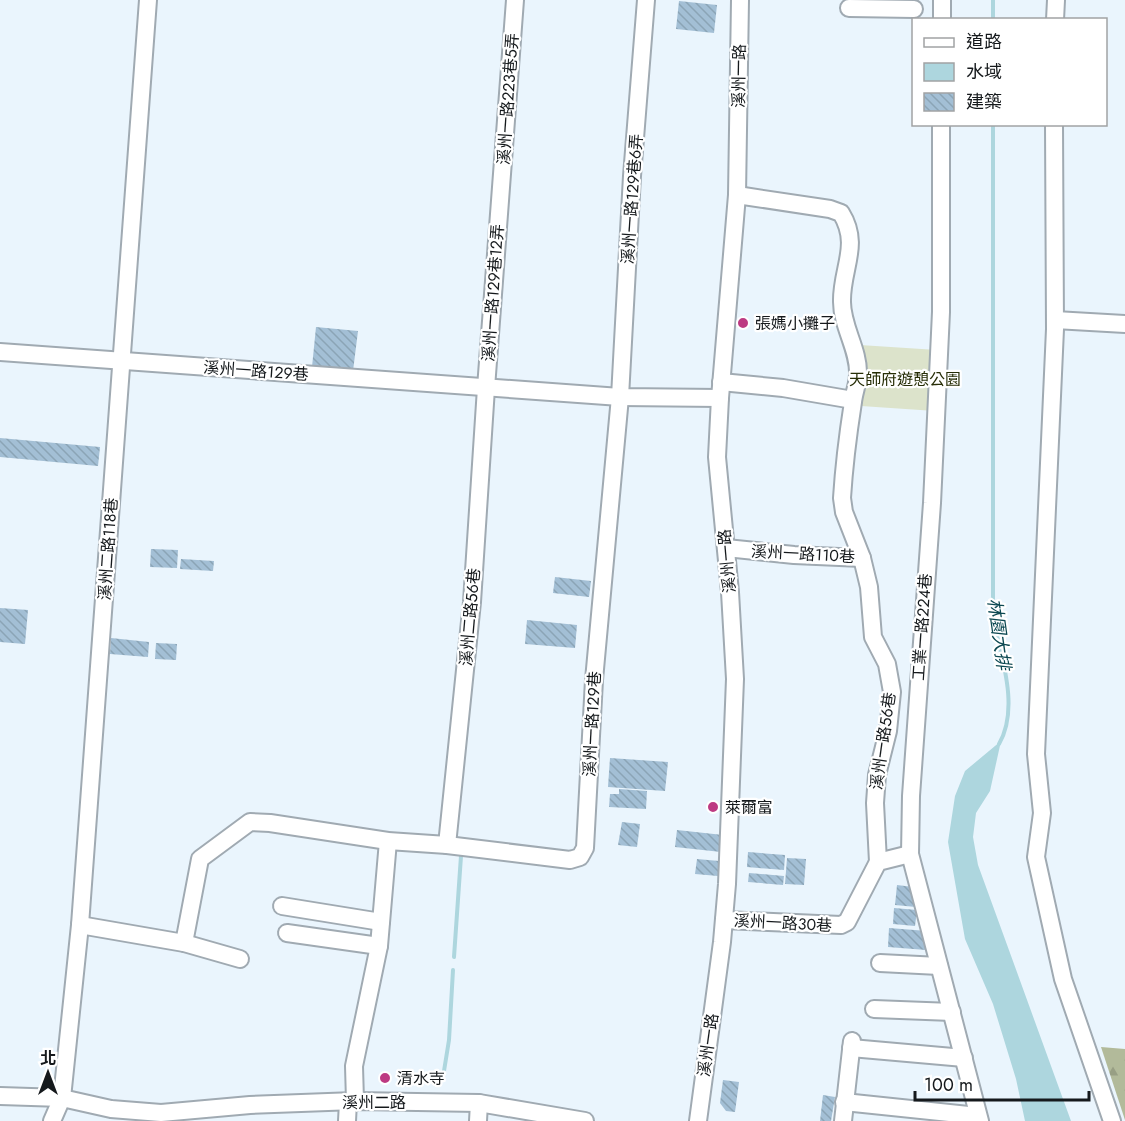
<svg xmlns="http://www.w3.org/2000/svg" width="1125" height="1121" font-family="Jost,'Noto Sans TC',sans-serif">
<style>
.green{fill:#dce3cb}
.forest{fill:url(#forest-firs)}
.water{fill:#add6de}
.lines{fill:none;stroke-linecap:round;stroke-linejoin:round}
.stream{stroke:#add6de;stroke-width:4}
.building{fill:url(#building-back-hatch)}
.minor-casing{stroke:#a0aab2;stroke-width:20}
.minor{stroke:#fff;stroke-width:16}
.poi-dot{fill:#bd3a82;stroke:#fff;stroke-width:2}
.labels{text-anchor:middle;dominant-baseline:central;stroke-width:4.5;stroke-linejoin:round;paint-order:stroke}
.street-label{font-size:16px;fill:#15191c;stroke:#fff}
.poi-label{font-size:16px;fill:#15191c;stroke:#fff;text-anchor:start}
.park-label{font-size:16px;fill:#272e07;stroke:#fff}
.water-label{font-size:18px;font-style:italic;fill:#0d4952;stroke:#fff}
</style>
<defs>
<pattern id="forest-firs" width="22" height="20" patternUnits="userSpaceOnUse" patternTransform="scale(1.5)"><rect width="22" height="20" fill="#b2ba9a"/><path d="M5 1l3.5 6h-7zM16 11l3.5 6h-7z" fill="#989f84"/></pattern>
<pattern id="building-back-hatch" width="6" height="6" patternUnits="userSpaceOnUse" patternTransform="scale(1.5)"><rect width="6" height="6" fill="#a3bfd5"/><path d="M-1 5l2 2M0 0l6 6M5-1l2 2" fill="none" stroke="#8ba4b6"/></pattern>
</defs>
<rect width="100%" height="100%" fill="#eaf5fd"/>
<path class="green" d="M860 345 937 350 935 411 861 406 869 374Z"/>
<path class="forest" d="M1101 1047 1125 1049V1120Z"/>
<path class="water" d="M1001 741 990 791 976 813 973 837 978 865 1071 1121H1025L1016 1079 993 1004 965 939 948 842 955 796 965 771Z"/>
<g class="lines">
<g class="stream">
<path d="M993 0V20"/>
<path d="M993 124V618C1001 656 1020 708 999 744"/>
<path d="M454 957 461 856"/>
<path d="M444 1071 449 1040 453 970"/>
</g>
</g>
<g class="building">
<path d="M679 1 717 5 714 33 676 29Z"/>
<path d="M316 327 358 331 353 371 312 367Z"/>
<path d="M0 438 100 447 98 466 0 457Z"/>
<path d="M151 549 178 550 177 568 150 567Z"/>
<path d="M181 559 214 561 213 571 180 569Z"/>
<path d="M555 577 591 581 589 597 553 593Z"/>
<path d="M0 608 28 610 25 644 0 642Z"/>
<path d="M527 620 577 625 575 648 525 644Z"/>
<path d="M111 638 149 642 148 657 110 654Z"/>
<path d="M156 643 177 644 176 660 155 659Z"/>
<path d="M610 758 668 762 665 791 608 787Z"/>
<path d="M619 789 647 791 646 809 609 807 610 794H619Z"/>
<path d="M622 822 640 824 637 847 618 845Z"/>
<path d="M677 830 723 835 721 852 675 847Z"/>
<path d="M748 852 785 855 784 870 747 867Z"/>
<path d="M787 858 806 859 804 885 785 884Z"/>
<path d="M697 859 719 861 718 876 695 874Z"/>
<path d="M749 873 784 876 783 885 748 882Z"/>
<path d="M897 885 913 887 912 902H916V907L895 905Z"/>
<path d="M894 908 917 910 915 926 893 924Z"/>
<path d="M889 928 927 931 926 950 888 947Z"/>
<path d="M723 1080 739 1082 735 1112 726 1111 720 1103Z"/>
<path d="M823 1095 835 1097 831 1121H820Z"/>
</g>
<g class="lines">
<defs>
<g id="minor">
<path d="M849 8 914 9"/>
<path d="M942 20V0"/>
<path d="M1055 20 1056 0"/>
<path d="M941 124V312L932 503 911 796 910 854 980 1121"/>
<path d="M1054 124 1055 329 1036 754 1042 813 1036 857 1063 979 1112 1121"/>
<path d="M737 195 830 209 841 213C861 245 841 269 842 302 842 327 859 350 858 374 858 384 854 392 853 402 848 434 844 466 842 498L844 512 862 558 869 587 873 637 887 664 892 692 888 731 877 775 875 803 878 862"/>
<path d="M1055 320 1125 324"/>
<path d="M0 352 620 397 720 398"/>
<path d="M721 382 783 388 853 400"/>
<path d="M726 548 794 555 862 558"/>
<path d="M447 845 472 602 486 388 515 0"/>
<path d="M282 906 381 922"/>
<path d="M724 920 841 925 847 922 878 862 910 854"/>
<path d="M80 925 184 943 240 959"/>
<path d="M287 933 379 946"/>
<path d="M184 943 200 859 250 822 270 823 388 841 447 845 570 860 580 857 585 848 594 680 620 397 632 176 646 0"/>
<path d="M880 963 939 966"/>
<path d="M874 1009 952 1012"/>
<path d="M851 1048 964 1058"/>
<path d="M0 1096 62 1098 111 1109 161 1113 250 1105 355 1101 479 1103 585 1121"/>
<path d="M355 1101 354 1066 379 946 388 841"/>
<path d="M844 1102 978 1116"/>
<path d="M52 1121 62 1098 80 925 148 0"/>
<path d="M347 1121 348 1102"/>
<path d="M478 1121 479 1103"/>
<path d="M698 1121 722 942 727 884 735 679 730 592 717 457 720 398 737 195 740 0"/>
<path d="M843 1121 852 1041"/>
</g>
</defs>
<use href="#minor" class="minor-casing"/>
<use href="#minor" class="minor"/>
</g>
<g class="poi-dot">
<circle cx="743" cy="323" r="6"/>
<circle cx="713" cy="807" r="6"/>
<circle cx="385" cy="1078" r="6"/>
</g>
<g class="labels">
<g class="street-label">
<text transform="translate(739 76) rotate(-89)">溪州一路</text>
<text transform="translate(508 99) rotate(-86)">溪州一路223巷5弄</text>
<text transform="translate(632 199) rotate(-86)">溪州一路129巷6弄</text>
<text transform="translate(493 293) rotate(-86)">溪州一路129巷12弄</text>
<text transform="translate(256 371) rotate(4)">溪州一路129巷</text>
<text transform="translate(108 549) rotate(-86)">溪州二路118巷</text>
<text transform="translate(803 554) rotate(3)">溪州一路110巷</text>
<text transform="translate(727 561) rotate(-95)">溪州一路</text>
<text transform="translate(470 617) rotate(-85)">溪州二路56巷</text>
<text transform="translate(922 627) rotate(-86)">工業一路224巷</text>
<text transform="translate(592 724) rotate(-87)">溪州一路129巷</text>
<text transform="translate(883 741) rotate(-82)">溪州一路56巷</text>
<text transform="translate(783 923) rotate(3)">溪州一路30巷</text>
<text transform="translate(708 1045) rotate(-82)">溪州一路</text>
<text x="374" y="1102">溪州二路</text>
</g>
<g class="poi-label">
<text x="755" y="323">張媽小攤子</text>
<text x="725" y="807">萊爾富</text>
<text x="397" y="1078">清水寺</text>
</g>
<g class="park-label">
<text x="905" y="379">天師府遊憩公園</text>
</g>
<g class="water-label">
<text transform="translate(999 634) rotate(82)">林園大排</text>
</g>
</g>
<rect x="912" y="18" width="195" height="108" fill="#ffffff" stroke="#a1a3a4" stroke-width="1.5"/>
<rect x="924" y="38" width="30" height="9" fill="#ffffff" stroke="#a1a3a4" stroke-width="1.5"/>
<text x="966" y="48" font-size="18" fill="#15191c">道路</text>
<rect x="924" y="63" width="30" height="18" fill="#add6de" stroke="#a1a3a4" stroke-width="1.5"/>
<text x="966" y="78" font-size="18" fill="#15191c">水域</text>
<rect x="924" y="93" width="30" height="18" fill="url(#building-back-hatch)" stroke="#a1a3a4" stroke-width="1.5"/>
<text x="966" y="108" font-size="18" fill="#15191c">建築</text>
<g transform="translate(48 1073)" stroke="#ffffff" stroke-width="4.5" paint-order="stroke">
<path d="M0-4.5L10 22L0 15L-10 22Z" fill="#15191c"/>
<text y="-9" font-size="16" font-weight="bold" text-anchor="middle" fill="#15191c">北</text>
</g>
<path d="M915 1091v9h174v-9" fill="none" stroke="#15191c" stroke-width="3"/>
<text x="924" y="1091" font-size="18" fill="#15191c" stroke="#ffffff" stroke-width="4.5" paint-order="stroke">100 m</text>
</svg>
